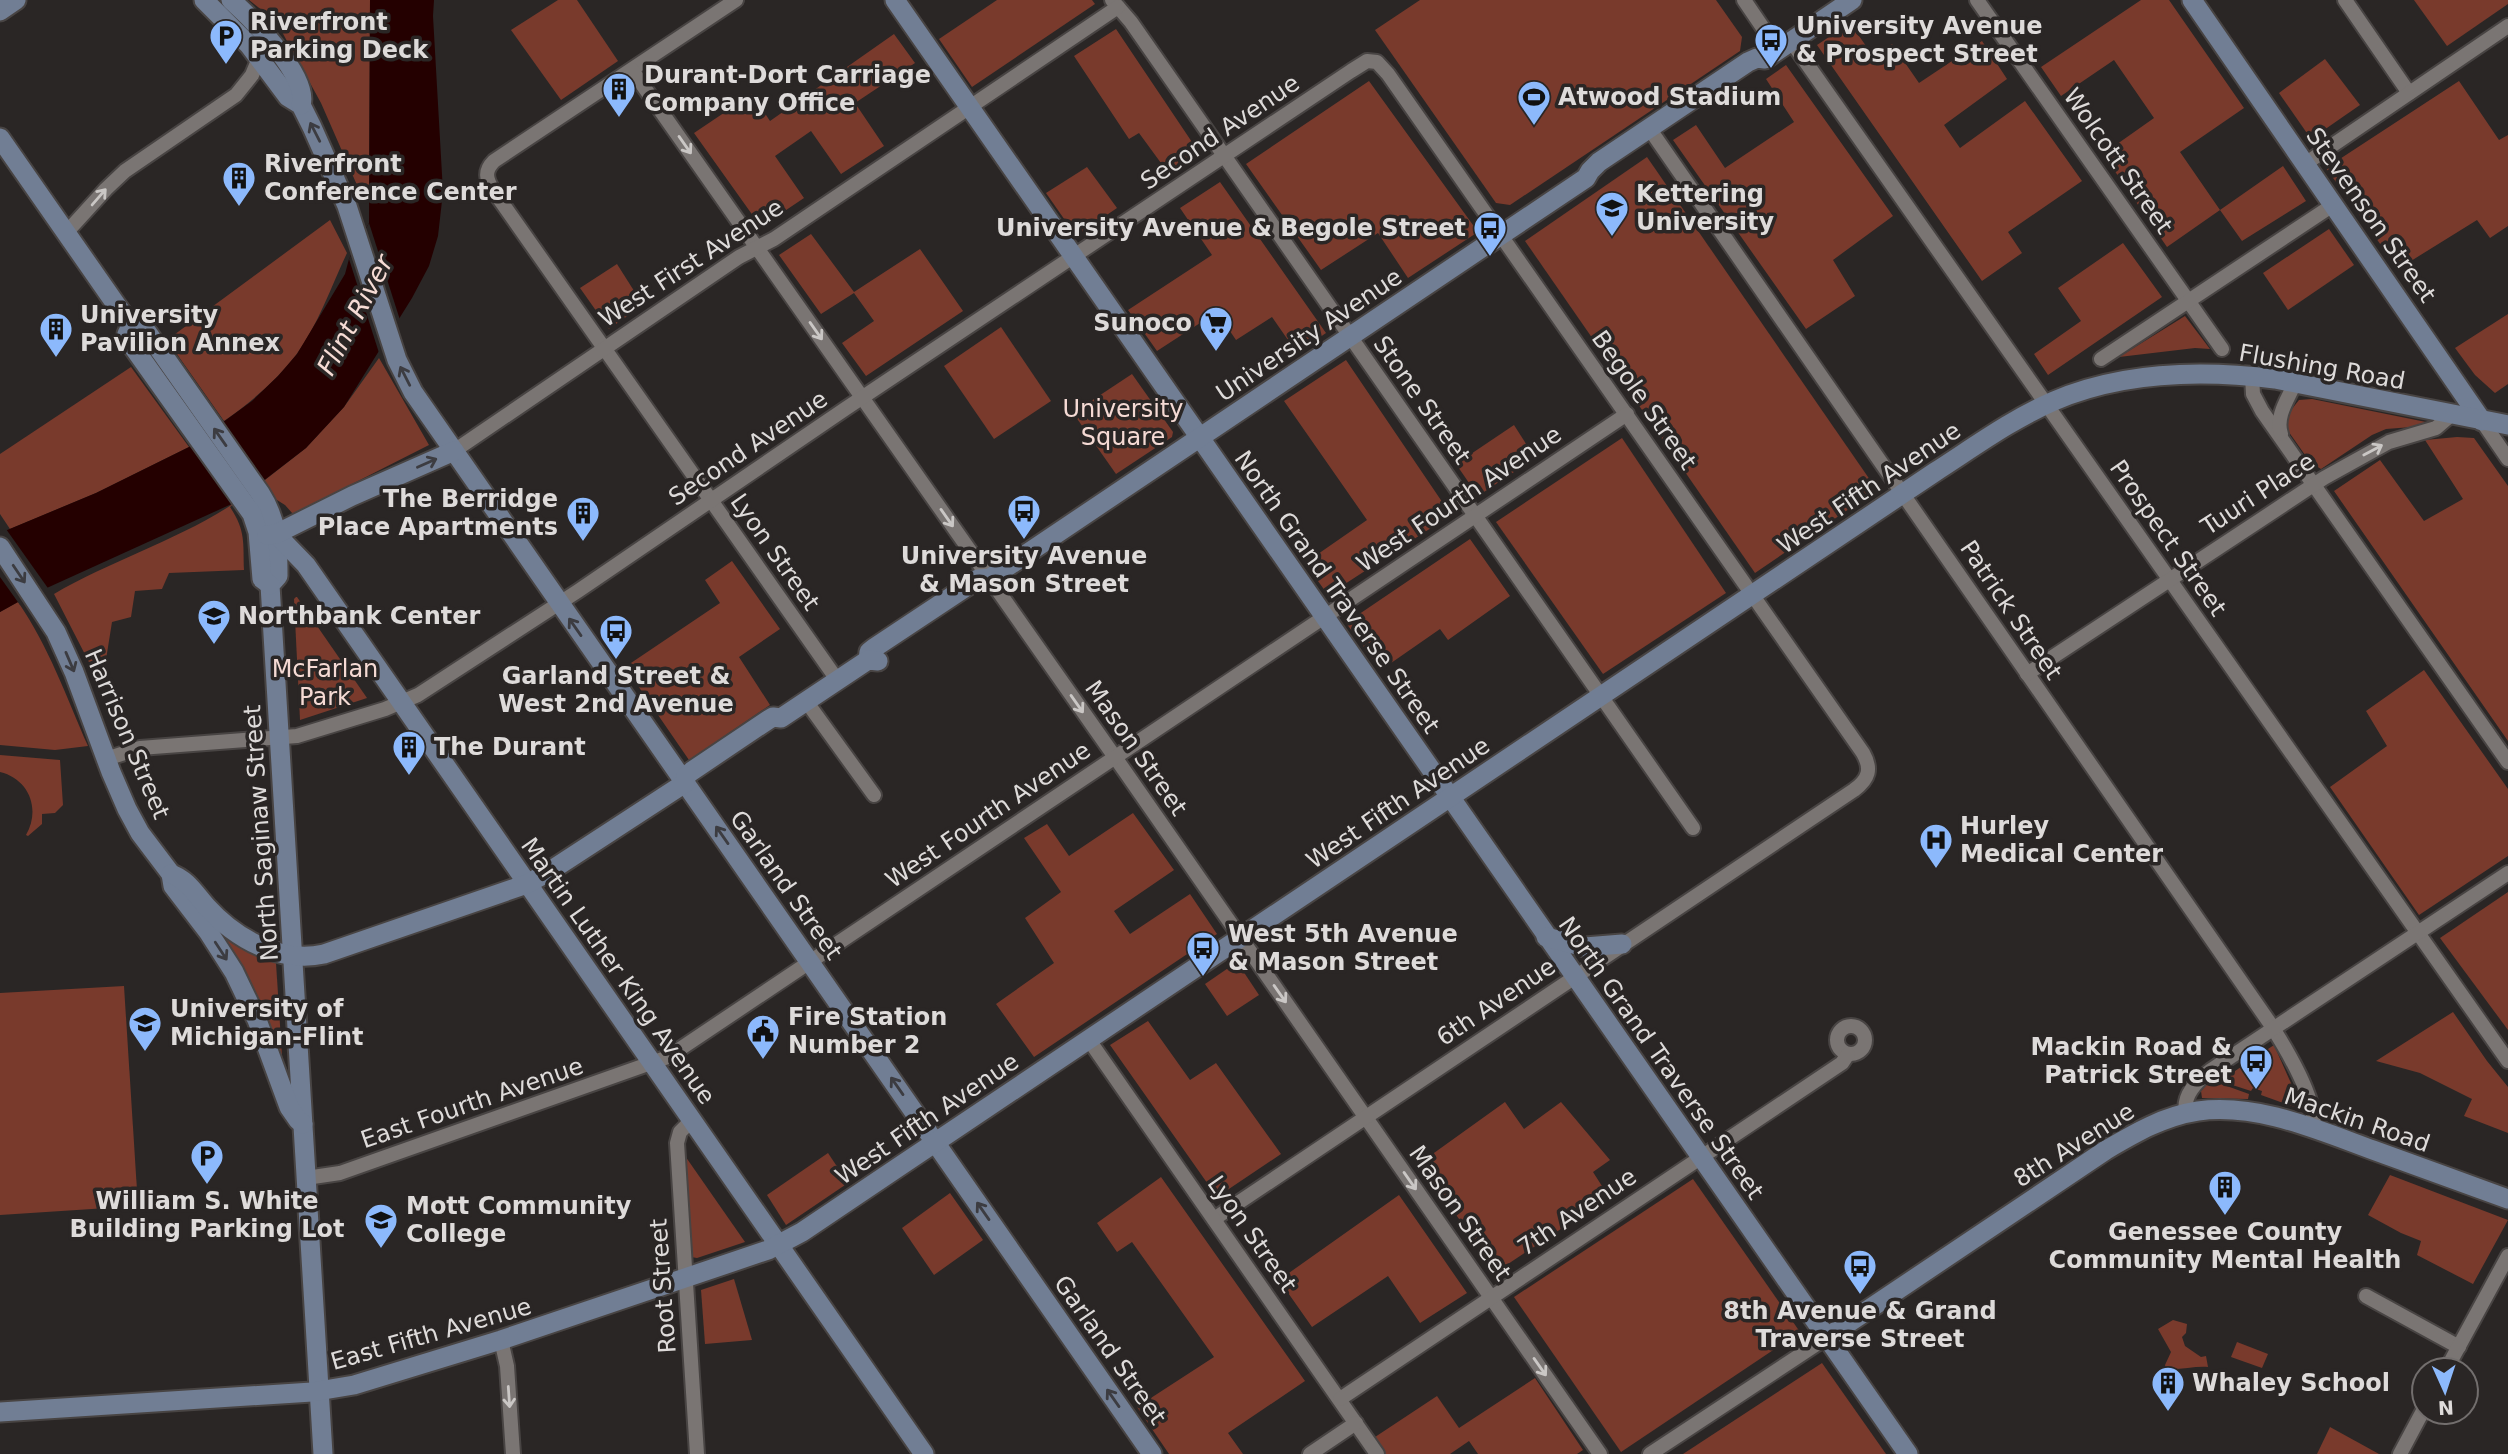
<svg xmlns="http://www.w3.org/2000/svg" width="2508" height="1454" font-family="'DejaVu Sans',sans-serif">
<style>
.green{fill:#793a2c}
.water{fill:#240000}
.pier{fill:#2a2625}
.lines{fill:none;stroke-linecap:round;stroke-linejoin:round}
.street-casing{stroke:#484443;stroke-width:18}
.secondary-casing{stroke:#484443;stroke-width:23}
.street{stroke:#7a7573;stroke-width:14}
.secondary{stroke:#717e94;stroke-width:19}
.oneway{stroke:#3c3c41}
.oneway2{stroke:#cac7c5}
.labels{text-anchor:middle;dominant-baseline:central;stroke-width:7;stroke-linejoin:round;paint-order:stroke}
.poi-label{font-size:24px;font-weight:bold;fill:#dedbda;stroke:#2a2625;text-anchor:start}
.street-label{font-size:24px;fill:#dedbda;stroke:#2a2625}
.park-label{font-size:24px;fill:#f5dad4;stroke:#2a2625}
.water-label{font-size:26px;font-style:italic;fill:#f6dcd5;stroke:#2a2625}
</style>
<rect width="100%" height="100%" fill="#2a2625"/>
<g class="green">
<path d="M249 0H370L369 191 360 192 321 103 276 21Z"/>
<path d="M558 0H577L618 61 561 100 511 30Z"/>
<path d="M997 0H1092L1095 4 972 87 939 39Z"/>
<path d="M1420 0H1716L1742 37 1740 51 1510 205 1496 203 1375 30Z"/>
<path d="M2141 0H2169L2244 108 2180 152 2220 210 2283 166 2306 201 2242 241 2220 210 2167 247 2103 154 2154 118 2114 60 2061 96 2041 67Z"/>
<path d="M2414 0H2508V4L2447 46Z"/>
<path d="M1850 23 1873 56 1892 44 1919 83 1982 41 2007 79 1944 125 1960 148 2025 101 2082 181 2008 232 2022 253 1982 281 1817 45Z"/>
<path d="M1116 29 1200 154 1169 174 1139 133 1129 139 1074 56Z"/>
<path d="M894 34 915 63 855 103 884 146 841 174 811 131 775 156 804 198 761 227 694 133 752 94 770 121Z"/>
<path d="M2325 59 2360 105 2311 139 2279 93Z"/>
<path d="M1786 65 1893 216 1833 260 1855 296 1806 329 1673 140 1696 125 1725 168 1794 122 1766 79Z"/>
<path d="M1369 81 1478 232 1408 278 1378 233 1321 270 1246 164Z"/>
<path d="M2459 81 2499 140 2508 135V226L2490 238 2477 220 2398 269 2326 168Z"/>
<path d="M1647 157 1877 490 1755 573 1525 241Z"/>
<path d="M1087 167 1117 208 1076 236 1046 193Z"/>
<path d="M1220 182 1326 333 1297 353 1272 317 1236 340 1217 312 1157 351 1128 310 1212 255 1180 208Z"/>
<path d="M330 220 347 253C331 287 318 325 296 355 276 381 251 402 224 421L167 340Z"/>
<path d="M2329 229 2354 265 2288 310 2263 273Z"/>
<path d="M811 234 854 292 920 249 963 311 866 376 842 343 874 321 854 293 821 314 779 255Z"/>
<path d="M2123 243 2162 297 2048 375 2034 354 2081 321 2058 288Z"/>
<path d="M617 264 643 305 609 329 580 288Z"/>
<path d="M2508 314V384L2495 393 2475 375 2455 348Z"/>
<path d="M2185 316 2210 349 2195 348 2119 357Z"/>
<path d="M1001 327 1051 401 994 439 944 366Z"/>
<path d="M379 358 429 445 293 514 285 505 256 487 306 448 344 407Z"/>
<path d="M1346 360 1451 515 1328 595 1305 563 1367 520 1284 401Z"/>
<path d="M131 367 189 447 96 493 10 529 0 514V454Z"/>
<path d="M1132 374 1173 432 1172 437 1116 474 1073 413Z"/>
<path d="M2312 399 2426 422 2425 426 2386 429 2372 435 2321 469 2310 462 2286 428 2288 414 2299 400Z"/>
<path d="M1514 425 1535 458 1478 496 1456 464Z"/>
<path d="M2457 437 2474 438 2508 486V741L2334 491 2380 460 2424 521 2463 499 2425 440Z"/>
<path d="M1622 438 1726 593 1603 674 1496 522Z"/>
<path d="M236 502 230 507C246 531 243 543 244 570L169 573 162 589 135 591 131 617 112 622 104 672H94L54 594C112 560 179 540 236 502Z"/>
<path d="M1470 539 1510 596 1448 640 1440 629 1381 670 1346 623Z"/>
<path d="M732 561 780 629 739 657 770 705 689 760 625 667 720 603 705 580Z"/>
<path d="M296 597H297L367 698 300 720 294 599Z"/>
<path d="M18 602C49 647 66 696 88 746L55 750 0 745V612Z"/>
<path d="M2424 670 2508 789V856L2419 915 2330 787 2387 746 2366 711Z"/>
<path d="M0 755 60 760 63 805 55 813 42 814V824L28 836 26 835C41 809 29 779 0 772Z"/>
<path d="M1133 813 1174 870 1114 911 1130 934 1190 894 1217 934 1034 1057 996 1004 1054 963 1025 918 1061 892 1024 838 1047 824 1069 856Z"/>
<path d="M2508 892V1030L2440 938Z"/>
<path d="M225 938 276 963 282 1056 280 1057 223 939Z"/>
<path d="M1237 962 1259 995 1227 1016 1205 984Z"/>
<path d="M124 986 138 1206 0 1215V993Z"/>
<path d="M2453 1012 2487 1061 2508 1087V1133L2464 1116 2472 1099 2420 1073 2376 1061Z"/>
<path d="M1148 1021 1190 1080 1216 1063 1281 1154 1217 1197 1110 1045Z"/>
<path d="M2274 1045 2303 1110 2261 1095 2262 1091 2253 1088 2251 1091 2220 1081Z"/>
<path d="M2210 1080 2249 1094 2248 1099 2202 1098 2201 1091Z"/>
<path d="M1505 1102 1524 1129 1561 1102 1610 1160 1593 1172 1609 1197 1496 1272 1420 1163Z"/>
<path d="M683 1153 745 1242 697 1258 691 1257Z"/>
<path d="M828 1153 848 1183 786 1225 767 1195Z"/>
<path d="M2390 1175 2508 1220 2473 1284 2417 1255 2421 1241 2401 1233 2368 1215Z"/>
<path d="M1161 1177 1305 1381 1228 1433 1243 1454H1169L1137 1407 1214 1357 1132 1242 1117 1252 1097 1223Z"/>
<path d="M1693 1179 1800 1332 1621 1452 1514 1297Z"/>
<path d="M950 1193 983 1240 934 1275 902 1228Z"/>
<path d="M1399 1195 1467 1293 1420 1323 1388 1276 1312 1327 1279 1280Z"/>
<path d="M734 1279 752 1340 705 1344 701 1290Z"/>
<path d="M2173 1320 2187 1324 2186 1333 2182 1337 2185 1346 2201 1357 2206 1356 2208 1367C2195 1366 2181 1370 2166 1369L2165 1365 2171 1352 2158 1329Z"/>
<path d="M2237 1342 2268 1354 2262 1368 2231 1357Z"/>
<path d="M1822 1363 1886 1454H1683Z"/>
<path d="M1535 1378 1583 1450 1577 1454H1478L1469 1441 1450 1454H1384L1372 1439 1437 1396 1459 1428Z"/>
<path d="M2330 1427 2379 1454H2317Z"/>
</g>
<path class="water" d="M370 0H434L433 16 443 192 438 236 429 266 412 298 344 407 306 448 236 502 27 597 0 612V533L96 493 189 447 252 401 278 376 297 354 345 274 349 259 369 223Z"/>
<g class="pier">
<path d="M369 223 400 320 380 356 349 259Z"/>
<path d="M6 529 50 591 20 605 0 577V531Z"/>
</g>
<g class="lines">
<defs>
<g id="street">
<path d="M736 0 494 161C484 171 486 179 493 190L838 681"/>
<path d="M1112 0 1131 22 1693 828"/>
<path d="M1744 0 1778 50"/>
<path d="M1977 0 2222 349"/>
<path d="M2345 0 2409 93"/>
<path d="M1791 41 2508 1061"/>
<path d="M632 70 1124 770 1600 1454"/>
<path d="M1649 128 2269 1022C2284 1045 2319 1102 2313 1129"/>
<path d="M2305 164 2508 26"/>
<path d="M66 233 106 189 125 171 236 95 252 75 262 51"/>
<path d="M2101 359 2333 205"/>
<path d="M2252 376 2253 394 2262 411 2508 762"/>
<path d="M2482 421 2508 459"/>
<path d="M2281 434C2275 417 2288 399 2295 383"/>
<path d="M454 451 739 257 774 239 1118 7"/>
<path d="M2027 674 2324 478 2389 442 2436 428 2451 415"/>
<path d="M806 701 874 795"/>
<path d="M106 759 140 748 297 736 385 709 418 695 578 591 845 409 1351 71 1367 61 1377 62 1388 74 1863 753C1872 769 1869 779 1854 790L1214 1219"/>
<circle cx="1851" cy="1040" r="14"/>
<path d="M1089 1040 1377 1454"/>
<path d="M2186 1114C2182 1095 2197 1081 2211 1070L2508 873"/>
<path d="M692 1120 680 1132 677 1143 697 1454"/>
<path d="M306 1178 340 1173 668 1057 1627 414"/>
<path d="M2366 1296 2459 1347"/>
<path d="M501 1340 507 1366 513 1454"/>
<path d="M2446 1370 2508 1256"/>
<path d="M1340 1399 1842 1063 1848 1054"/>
<path d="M1310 1454 1356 1423"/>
<path d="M1650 1454 1826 1338"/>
<path d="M2400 1454 2424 1409"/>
</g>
<g id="secondary">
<path d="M204 0 249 45 288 97 301 105 312 127 347 206 397 360 413 392 1152 1454"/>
<path d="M231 0C251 18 310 77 301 105"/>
<path d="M895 0 1908 1454"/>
<path d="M2192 0 2482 421"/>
<path d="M0 11 16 0"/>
<path d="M0 138 131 326"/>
<path d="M131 326H142L147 332 260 493C278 521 278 544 278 576L270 585 323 1454"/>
<path d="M131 326 127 334 131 344 252 514 258 532 262 579 270 585"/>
<path d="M276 534 306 565 924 1454"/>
<path d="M267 535 276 534 352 496 454 451"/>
<path d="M0 547 56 632 74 672 111 772 127 809 140 833 171 874 173 886 209 933 234 972 257 1020 289 1107 298 1120 303 1124"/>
<path d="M868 660 869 652 874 648 978 579 990 578 1004 569 1586 178 1590 171 1599 162 1748 62 1757 58 1765 59 1852 0"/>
<path d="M171 874C187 879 196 895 207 907 235 938 280 964 324 954L527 884 550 871 685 783 686 776 692 771 768 720 773 717 781 718 868 660 878 661"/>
<path d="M1546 937 1585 947 1622 944"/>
<path d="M1826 1338 2106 1150C2135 1133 2164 1116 2198 1111 2258 1103 2318 1130 2373 1150 2418 1166 2463 1183 2508 1199"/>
<path d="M0 1412 312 1392 354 1385 501 1340 768 1250 802 1232 900 1166 1935 472C1974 447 2012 419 2054 401 2122 372 2203 370 2275 379L2508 425"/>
</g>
</defs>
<use href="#street" class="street-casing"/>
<use href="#secondary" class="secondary-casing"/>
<use href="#street" class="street"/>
<use href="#secondary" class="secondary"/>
</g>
<defs><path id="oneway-shaft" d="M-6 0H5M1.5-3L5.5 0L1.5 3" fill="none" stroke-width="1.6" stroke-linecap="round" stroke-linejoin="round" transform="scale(1.75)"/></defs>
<g class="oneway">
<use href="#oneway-shaft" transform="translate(315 132) rotate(-117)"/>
<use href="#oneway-shaft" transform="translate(405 376) rotate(-117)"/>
<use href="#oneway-shaft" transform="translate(220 437) rotate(-125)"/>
<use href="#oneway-shaft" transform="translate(427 463) rotate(-24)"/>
<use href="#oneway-shaft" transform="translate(19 574) rotate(56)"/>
<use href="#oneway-shaft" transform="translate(575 627) rotate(-125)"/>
<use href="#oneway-shaft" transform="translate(70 662) rotate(67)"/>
<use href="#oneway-shaft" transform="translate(722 835) rotate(-125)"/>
<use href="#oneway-shaft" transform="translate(221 951) rotate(57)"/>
<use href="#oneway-shaft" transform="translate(897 1086) rotate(-125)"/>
<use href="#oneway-shaft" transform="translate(983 1211) rotate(-125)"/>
<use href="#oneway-shaft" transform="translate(1113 1398) rotate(-125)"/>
</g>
<g class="oneway2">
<use href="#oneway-shaft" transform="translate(685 145) rotate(55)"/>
<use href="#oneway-shaft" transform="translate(99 197) rotate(-49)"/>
<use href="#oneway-shaft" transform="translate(816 331) rotate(55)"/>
<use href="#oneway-shaft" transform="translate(2373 450) rotate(-28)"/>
<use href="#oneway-shaft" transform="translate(947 518) rotate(55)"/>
<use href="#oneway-shaft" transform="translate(1077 704) rotate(55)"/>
<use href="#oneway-shaft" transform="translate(1280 994) rotate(55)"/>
<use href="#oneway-shaft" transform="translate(1410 1181) rotate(55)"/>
<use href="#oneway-shaft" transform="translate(1540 1367) rotate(55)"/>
<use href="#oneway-shaft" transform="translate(509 1397) rotate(86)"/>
</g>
<defs>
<symbol id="parking-pin" viewBox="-11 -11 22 30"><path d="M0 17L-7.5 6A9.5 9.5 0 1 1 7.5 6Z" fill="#8cb9fc" stroke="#2a2625"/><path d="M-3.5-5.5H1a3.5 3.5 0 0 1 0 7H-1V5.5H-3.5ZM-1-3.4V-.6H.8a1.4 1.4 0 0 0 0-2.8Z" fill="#111"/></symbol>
<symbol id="bus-pin" viewBox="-11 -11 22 30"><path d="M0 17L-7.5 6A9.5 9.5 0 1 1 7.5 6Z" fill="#8cb9fc" stroke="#2a2625"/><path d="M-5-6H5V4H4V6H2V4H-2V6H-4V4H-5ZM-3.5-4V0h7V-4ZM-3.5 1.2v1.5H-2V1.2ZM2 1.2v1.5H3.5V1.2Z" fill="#111"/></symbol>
<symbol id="building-pin" viewBox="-11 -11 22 30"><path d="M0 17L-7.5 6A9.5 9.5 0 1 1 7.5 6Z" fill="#8cb9fc" stroke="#2a2625"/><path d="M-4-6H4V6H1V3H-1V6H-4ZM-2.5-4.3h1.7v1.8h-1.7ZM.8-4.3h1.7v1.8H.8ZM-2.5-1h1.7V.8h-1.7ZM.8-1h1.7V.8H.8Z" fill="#111"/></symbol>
<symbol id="stadium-pin" viewBox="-11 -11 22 30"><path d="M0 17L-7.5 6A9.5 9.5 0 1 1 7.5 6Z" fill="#8cb9fc" stroke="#2a2625"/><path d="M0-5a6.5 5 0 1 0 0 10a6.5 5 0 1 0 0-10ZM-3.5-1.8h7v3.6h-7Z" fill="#111"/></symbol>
<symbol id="university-pin" viewBox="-11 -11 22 30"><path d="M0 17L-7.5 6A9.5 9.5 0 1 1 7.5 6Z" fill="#8cb9fc" stroke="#2a2625"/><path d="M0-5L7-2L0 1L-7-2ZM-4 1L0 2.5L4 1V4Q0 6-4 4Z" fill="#111"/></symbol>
<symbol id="supermarket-pin" viewBox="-11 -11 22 30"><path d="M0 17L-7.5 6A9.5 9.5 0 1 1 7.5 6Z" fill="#8cb9fc" stroke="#2a2625"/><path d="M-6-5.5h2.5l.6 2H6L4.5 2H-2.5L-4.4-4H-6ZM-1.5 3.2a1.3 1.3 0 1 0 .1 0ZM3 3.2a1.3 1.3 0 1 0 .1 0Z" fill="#111"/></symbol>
<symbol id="hospital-pin" viewBox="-11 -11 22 30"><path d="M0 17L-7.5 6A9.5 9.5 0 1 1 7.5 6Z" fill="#8cb9fc" stroke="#2a2625"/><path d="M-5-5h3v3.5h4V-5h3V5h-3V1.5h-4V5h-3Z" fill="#111"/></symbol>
<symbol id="civic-pin" viewBox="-11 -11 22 30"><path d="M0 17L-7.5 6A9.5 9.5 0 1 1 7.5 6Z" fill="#8cb9fc" stroke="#2a2625"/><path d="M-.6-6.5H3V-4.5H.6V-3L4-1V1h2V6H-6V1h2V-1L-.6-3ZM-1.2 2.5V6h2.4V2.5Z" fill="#111"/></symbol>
</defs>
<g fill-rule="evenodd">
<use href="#parking-pin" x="207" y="17" width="38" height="52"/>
<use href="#bus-pin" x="1752" y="21" width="38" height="52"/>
<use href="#building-pin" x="600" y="70" width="38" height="52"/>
<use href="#stadium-pin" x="1515" y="78" width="38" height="52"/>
<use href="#building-pin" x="220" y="159" width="38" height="52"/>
<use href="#university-pin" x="1593" y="189" width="38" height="52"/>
<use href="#bus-pin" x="1471" y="209" width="38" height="52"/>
<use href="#supermarket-pin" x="1197" y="304" width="38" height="52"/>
<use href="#building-pin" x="37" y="310" width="38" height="52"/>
<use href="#bus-pin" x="1005" y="492" width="38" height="52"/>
<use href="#building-pin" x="564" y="494" width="38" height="52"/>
<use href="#university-pin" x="195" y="597" width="38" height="52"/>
<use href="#bus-pin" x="597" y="612" width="38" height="52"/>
<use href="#building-pin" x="390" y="728" width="38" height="52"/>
<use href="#hospital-pin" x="1917" y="821" width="38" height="52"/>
<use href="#bus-pin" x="1184" y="929" width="38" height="52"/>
<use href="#university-pin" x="126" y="1004" width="38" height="52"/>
<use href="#civic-pin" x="744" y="1012" width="38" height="52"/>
<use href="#bus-pin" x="2237" y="1042" width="38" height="52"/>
<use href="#parking-pin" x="188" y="1137" width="38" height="52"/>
<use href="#building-pin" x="2206" y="1168" width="38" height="52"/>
<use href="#university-pin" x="362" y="1201" width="38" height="52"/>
<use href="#bus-pin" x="1841" y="1247" width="38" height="52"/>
<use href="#building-pin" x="2149" y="1364" width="38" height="52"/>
</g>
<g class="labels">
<g class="poi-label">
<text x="250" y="22">Riverfront<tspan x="250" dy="28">Parking Deck</tspan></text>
<text x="1796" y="26">University Avenue<tspan x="1796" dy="28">&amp; Prospect Street</tspan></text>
<text x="644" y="75">Durant-Dort Carriage<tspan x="644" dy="28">Company Office</tspan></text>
<text x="1558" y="97">Atwood Stadium</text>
<text x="264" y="164">Riverfront<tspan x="264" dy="28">Conference Center</tspan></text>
<text x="1636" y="194">Kettering<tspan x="1636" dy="28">University</tspan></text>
<text x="1466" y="228" text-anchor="end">University Avenue &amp; Begole Street</text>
<text x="80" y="315">University<tspan x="80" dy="28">Pavilion Annex</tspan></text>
<text x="1192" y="323" text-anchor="end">Sunoco</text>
<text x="558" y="499" text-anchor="end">The Berridge<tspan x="558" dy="28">Place Apartments</tspan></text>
<text x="1024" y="556" text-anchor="middle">University Avenue<tspan x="1024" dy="28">&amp; Mason Street</tspan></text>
<text x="238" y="616">Northbank Center</text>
<text x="616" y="676" text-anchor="middle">Garland Street &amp;<tspan x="616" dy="28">West 2nd Avenue</tspan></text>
<text x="434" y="747">The Durant</text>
<text x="1960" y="826">Hurley<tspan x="1960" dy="28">Medical Center</tspan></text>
<text x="1228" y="934">West 5th Avenue<tspan x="1228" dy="28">&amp; Mason Street</tspan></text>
<text x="170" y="1009">University of<tspan x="170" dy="28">Michigan-Flint</tspan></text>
<text x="788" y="1017">Fire Station<tspan x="788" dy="28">Number 2</tspan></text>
<text x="2232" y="1047" text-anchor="end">Mackin Road &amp;<tspan x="2232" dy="28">Patrick Street</tspan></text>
<text x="207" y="1201" text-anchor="middle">William S. White<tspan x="207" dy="28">Building Parking Lot</tspan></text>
<text x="406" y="1206">Mott Community<tspan x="406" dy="28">College</tspan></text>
<text x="2225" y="1232" text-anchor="middle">Genessee County<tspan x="2225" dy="28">Community Mental Health</tspan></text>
<text x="1860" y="1311" text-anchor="middle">8th Avenue &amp; Grand<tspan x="1860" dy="28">Traverse Street</tspan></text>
<text x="2192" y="1383">Whaley School</text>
</g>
<g class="street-label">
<text transform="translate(1220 132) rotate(-34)">Second Avenue</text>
<text transform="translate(2118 161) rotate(55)">Wolcott Street</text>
<text transform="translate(2371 215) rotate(55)">Stevenson Street</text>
<text transform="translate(691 263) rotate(-33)">West First Avenue</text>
<text transform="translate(1309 335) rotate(-34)">University Avenue</text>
<text transform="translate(2322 367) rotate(10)">Flushing Road</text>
<text transform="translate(1422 400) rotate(55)">Stone Street</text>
<text transform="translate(1644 400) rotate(55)">Begole Street</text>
<text transform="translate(748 448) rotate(-34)">Second Avenue</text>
<text transform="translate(1869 488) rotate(-34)">West Fifth Avenue</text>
<text transform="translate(2258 494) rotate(-33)">Tuuri Place</text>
<text transform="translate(1459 499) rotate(-34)">West Fourth Avenue</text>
<text transform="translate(2168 538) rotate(55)">Prospect Street</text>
<text transform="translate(775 552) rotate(55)">Lyon Street</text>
<text transform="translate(1337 592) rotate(55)">North Grand Traverse Street</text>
<text transform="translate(2011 610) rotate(56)">Patrick Street</text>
<text transform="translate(127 734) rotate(67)">Harrison Street</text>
<text transform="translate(1136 748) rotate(55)">Mason Street</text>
<text transform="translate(1398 803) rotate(-34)">West Fifth Avenue</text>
<text transform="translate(988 815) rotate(-34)">West Fourth Avenue</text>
<text transform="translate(261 833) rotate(-94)">North Saginaw Street</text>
<text transform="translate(786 885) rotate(55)">Garland Street</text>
<text transform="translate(618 971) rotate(55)">Martin Luther King Avenue</text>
<text transform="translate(1496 1002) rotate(-34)">6th Avenue</text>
<text transform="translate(1661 1058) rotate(55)">North Grand Traverse Street</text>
<text transform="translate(472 1103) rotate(-19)">East Fourth Avenue</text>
<text transform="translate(927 1119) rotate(-34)">West Fifth Avenue</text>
<text transform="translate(2357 1120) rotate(19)">Mackin Road</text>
<text transform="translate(2074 1145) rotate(-32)">8th Avenue</text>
<text transform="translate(1577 1212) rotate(-34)">7th Avenue</text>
<text transform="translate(1460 1213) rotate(55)">Mason Street</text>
<text transform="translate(1252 1234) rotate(55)">Lyon Street</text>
<text transform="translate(663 1286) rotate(-94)">Root Street</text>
<text transform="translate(431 1334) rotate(-16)">East Fifth Avenue</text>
<text transform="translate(1110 1350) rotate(55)">Garland Street</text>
</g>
<g class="park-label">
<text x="1123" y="409">University<tspan x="1123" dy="28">Square</tspan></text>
<text x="325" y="669">McFarlan<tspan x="325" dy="28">Park</tspan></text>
</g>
<g class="water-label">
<text transform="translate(355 315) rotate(-62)">Flint River</text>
</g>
</g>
<g transform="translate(2445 1391) rotate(177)"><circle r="33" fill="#2a2625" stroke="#726e6d" stroke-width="2"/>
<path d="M0-5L12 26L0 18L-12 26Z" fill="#8cb9fc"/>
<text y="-10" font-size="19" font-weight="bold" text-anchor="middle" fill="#dedbda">N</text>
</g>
</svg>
